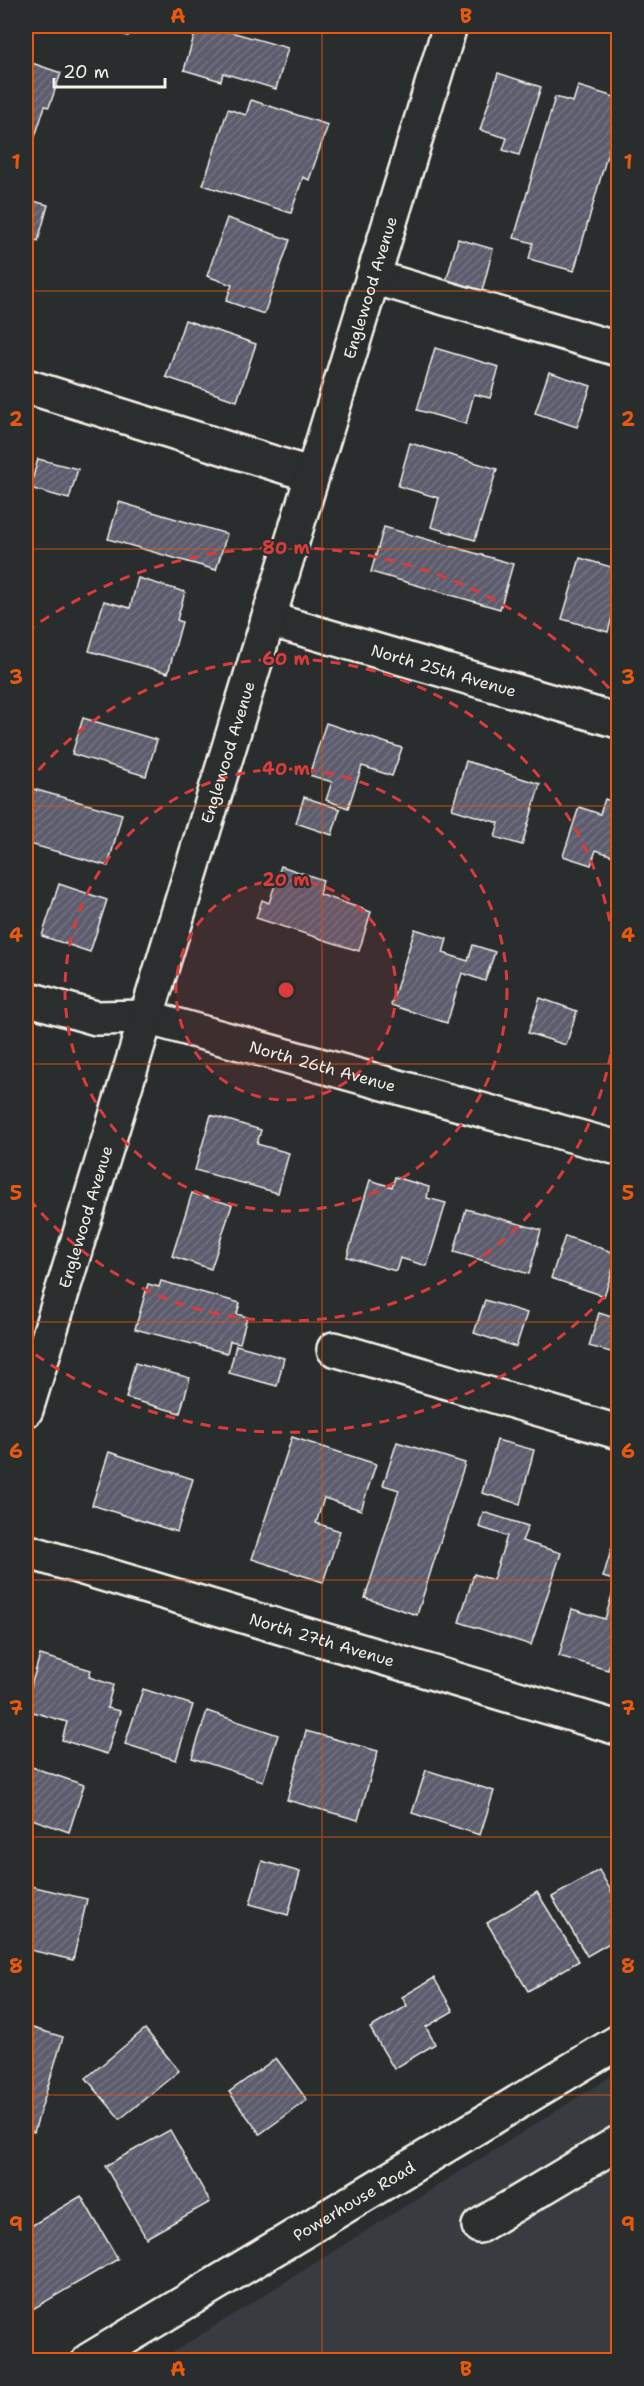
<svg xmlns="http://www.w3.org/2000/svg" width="644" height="2386" font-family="'Shantell Sans',sans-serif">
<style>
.built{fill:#393b41}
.building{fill:url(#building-hatch);stroke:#f4f1e8;stroke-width:1.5}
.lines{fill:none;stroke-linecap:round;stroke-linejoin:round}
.minor-casing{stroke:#f4f1e8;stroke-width:38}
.minor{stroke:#2a2d2e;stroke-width:33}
.grid{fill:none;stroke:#e8590c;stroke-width:1.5;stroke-opacity:0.55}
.ring{fill:none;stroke:#d93c3b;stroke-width:3;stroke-dasharray:10 8}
.labels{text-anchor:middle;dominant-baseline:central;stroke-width:4.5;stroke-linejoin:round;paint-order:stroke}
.street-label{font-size:16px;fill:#f4f1e8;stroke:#2a2d2e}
.centre{fill:#d93c3b;stroke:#2a2d2e;stroke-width:3}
.ring-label{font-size:18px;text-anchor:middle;font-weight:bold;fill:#d93c3b;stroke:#2a2d2e;stroke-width:4.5;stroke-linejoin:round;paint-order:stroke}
.neatline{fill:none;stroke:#e8590c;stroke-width:2}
.grid-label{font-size:20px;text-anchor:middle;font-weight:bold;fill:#e8590c}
</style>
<defs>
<pattern id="building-hatch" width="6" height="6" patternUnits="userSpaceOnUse" patternTransform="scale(1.5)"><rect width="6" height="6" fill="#5b5b6d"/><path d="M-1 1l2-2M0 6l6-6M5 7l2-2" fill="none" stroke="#737382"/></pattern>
</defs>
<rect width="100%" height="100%" fill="#2a2d2e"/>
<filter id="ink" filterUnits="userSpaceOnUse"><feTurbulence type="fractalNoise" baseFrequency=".0167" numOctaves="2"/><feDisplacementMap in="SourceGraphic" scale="12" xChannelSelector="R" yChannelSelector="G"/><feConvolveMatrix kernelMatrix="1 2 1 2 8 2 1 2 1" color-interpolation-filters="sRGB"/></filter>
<g filter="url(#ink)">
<path class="built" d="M618 2072V2360H161Z"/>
<g class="building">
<path d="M94 26H131L128 36Z"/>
<path d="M197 26H210L288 48 276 89 223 73 221 81 184 70Z"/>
<path d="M26 61 61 73 49 107 45 106 34 140 26 137Z"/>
<path d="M498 73 541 87 519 155 503 150 507 138 480 130Z"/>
<path d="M578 86 618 98V117L574 271 529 259 533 243 514 238 555 97 573 102Z"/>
<path d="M251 100 328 125 309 180 303 177 291 213 203 185 228 109 246 115Z"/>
<path d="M26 199 48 205 38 241 26 238Z"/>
<path d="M227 218 290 240 264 314 226 301 232 285 207 276Z"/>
<path d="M458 239 493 249 482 291 446 282Z"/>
<path d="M185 320 256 344 237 401 166 377Z"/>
<path d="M435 348 499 367 490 398 474 394 466 424 417 410Z"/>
<path d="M549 372 591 386 577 427 535 413Z"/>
<path d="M410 443 497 469 475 540 431 527 439 498 398 486Z"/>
<path d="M38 459 78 469 69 499 30 488Z"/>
<path d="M119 502 227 534 216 570 108 539Z"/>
<path d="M384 527 513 564 500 609 371 572Z"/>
<path d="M580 558 618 569V595L608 632 562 619Z"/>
<path d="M138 578 185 592 177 620 182 622 168 673 89 651 104 601 130 608Z"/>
<path d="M83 718 157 740 146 776 72 754Z"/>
<path d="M326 723 402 748 392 776 362 766 348 808 326 800 332 782 309 775Z"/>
<path d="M466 761 540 784 522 845 495 837 499 823 452 809Z"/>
<path d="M26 787 122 814 108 866 26 843Z"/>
<path d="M304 797 340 809 332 835 296 823Z"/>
<path d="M605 799 618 804V858L596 850 591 865 563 856 579 807 600 814Z"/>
<path d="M281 866 323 880 319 894 371 912 359 951 256 918 262 900 269 903Z"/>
<path d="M59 884 107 900 90 952 42 936Z"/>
<path d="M415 929 447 939 443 953 468 961 473 945 495 952 485 981 462 973 447 1023 391 1005Z"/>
<path d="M540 998 577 1011 566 1045 528 1033Z"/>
<path d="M211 1115 261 1130 257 1144 289 1153 278 1193 195 1170Z"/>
<path d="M395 1177 429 1187 427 1198 446 1203 427 1266 400 1258 396 1271 347 1257 370 1180 392 1187Z"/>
<path d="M192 1193 232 1205 211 1269 172 1256Z"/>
<path d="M466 1209 541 1230 529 1274 454 1252Z"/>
<path d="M565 1236 618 1254 604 1296 551 1278Z"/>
<path d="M161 1281 240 1303 237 1314 247 1317 240 1343 230 1341 227 1353 135 1329 148 1284 159 1287Z"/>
<path d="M485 1300 527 1313 516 1347 474 1333Z"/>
<path d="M599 1313 618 1319V1354L589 1346Z"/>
<path d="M236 1345 284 1358 277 1386 229 1373Z"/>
<path d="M135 1363 190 1378 180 1413 126 1398Z"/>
<path d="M292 1437 376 1464 361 1510 324 1498 316 1523 340 1531 323 1582 252 1559Z"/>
<path d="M497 1440 534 1450 520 1504 482 1493Z"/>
<path d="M397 1442 465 1463 417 1615 365 1598 399 1490 383 1485Z"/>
<path d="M109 1452 193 1479 177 1532 92 1505Z"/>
<path d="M483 1512 528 1526 522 1541 561 1553 531 1645 459 1622 474 1574 493 1580 507 1536 479 1527Z"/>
<path d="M613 1544 618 1546V1633L608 1670 559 1656 572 1609 605 1619 616 1581 603 1577Z"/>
<path d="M40 1655 91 1670 89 1677 113 1685 107 1708 120 1711 107 1754 62 1740 67 1722 26 1710V1703Z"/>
<path d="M143 1689 193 1705 176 1760 125 1744Z"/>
<path d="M207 1711 278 1735 263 1781 192 1758Z"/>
<path d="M306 1731 378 1751 358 1820 287 1800Z"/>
<path d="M26 1765 84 1785 69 1832 26 1817Z"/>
<path d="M426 1770 494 1791 480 1835 412 1813Z"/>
<path d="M262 1861 300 1872 288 1915 250 1904Z"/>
<path d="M599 1870 618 1903V1938L587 1956 552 1897Z"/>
<path d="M26 1885 87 1899 73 1960 26 1949Z"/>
<path d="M537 1892 579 1961 528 1991 487 1923Z"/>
<path d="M434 1978 453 2011 426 2027 435 2044 394 2069 370 2028 407 2006 402 1997Z"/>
<path d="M26 2026 63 2037 34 2132 26 2129Z"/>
<path d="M145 2029 179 2071 120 2119 86 2078Z"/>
<path d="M276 2058 307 2100 260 2134 229 2092Z"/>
<path d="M170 2130 210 2202 146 2238 105 2166Z"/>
<path d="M81 2196 118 2259 26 2313V2229Z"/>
</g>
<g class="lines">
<defs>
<g id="minor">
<path d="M373 277 618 349"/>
<path d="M26 386 312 475"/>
<path id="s1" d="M268 619 618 721"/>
<path id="s2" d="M26 998 96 1018 146 1017 618 1148"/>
<path d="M334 1349 618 1432"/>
<path id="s3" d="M26 1410 450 26"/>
<path id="s4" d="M26 1551 618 1728"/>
<path d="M479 2226 618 2143"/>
<path id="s5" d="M89 2360 618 2042"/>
</g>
</defs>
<use href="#minor" class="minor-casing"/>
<use href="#minor" class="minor"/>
</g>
</g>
<path class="grid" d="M322 26V2360M26 291H618M26 549H618M26 806H618M26 1064H618M26 1322H618M26 1580H618M26 1837H618M26 2095H618"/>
<circle cx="286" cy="990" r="110" fill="#d93c3b" fill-opacity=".12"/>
<g class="ring">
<circle cx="286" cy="990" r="110"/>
<circle cx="286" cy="990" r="221"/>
<path d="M27 784A331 331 0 1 1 27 1196"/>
<path d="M617 1283A442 442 0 0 1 26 1348M26 632A442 442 0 0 1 617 697"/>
</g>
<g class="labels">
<g class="street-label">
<text stroke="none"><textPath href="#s3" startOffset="1174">Englewood Avenue</textPath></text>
<text stroke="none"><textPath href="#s1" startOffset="183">North 25th Avenue</textPath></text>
<text stroke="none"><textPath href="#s3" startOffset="688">Englewood Avenue</textPath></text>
<text stroke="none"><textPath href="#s2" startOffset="306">North 26th Avenue</textPath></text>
<text stroke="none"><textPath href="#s3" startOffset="202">Englewood Avenue</textPath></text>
<text stroke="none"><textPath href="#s4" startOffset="309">North 27th Avenue</textPath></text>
<text stroke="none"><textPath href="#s5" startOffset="309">Powerhouse Road</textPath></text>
</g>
</g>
<circle cx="286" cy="990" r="9" class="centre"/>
<g class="ring-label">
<text x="286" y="554">80 m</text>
<text x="286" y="665">60 m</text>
<text x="286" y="775">40 m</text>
<text x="286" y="886">20 m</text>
</g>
<rect width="644" height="2386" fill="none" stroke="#2a2d2e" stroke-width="66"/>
<path d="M54 78v9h111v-9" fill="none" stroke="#f4f1e8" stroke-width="3"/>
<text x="63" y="78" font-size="18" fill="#f4f1e8" stroke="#2a2d2e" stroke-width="4.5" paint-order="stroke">20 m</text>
<rect x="33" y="33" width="578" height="2320" class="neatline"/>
<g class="grid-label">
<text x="178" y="23">A</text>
<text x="466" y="23">B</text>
<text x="16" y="169">1</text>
<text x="628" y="169">1</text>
<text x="16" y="426">2</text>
<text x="628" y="426">2</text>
<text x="16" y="684">3</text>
<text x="628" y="684">3</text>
<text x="16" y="942">4</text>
<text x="628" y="942">4</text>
<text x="16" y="1200">5</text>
<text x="628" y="1200">5</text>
<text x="16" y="1458">6</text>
<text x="628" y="1458">6</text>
<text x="16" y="1715">7</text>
<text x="628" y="1715">7</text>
<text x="16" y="1973">8</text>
<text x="628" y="1973">8</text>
<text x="16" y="2231">9</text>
<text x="628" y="2231">9</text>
<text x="178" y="2376">A</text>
<text x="466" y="2376">B</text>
</g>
</svg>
